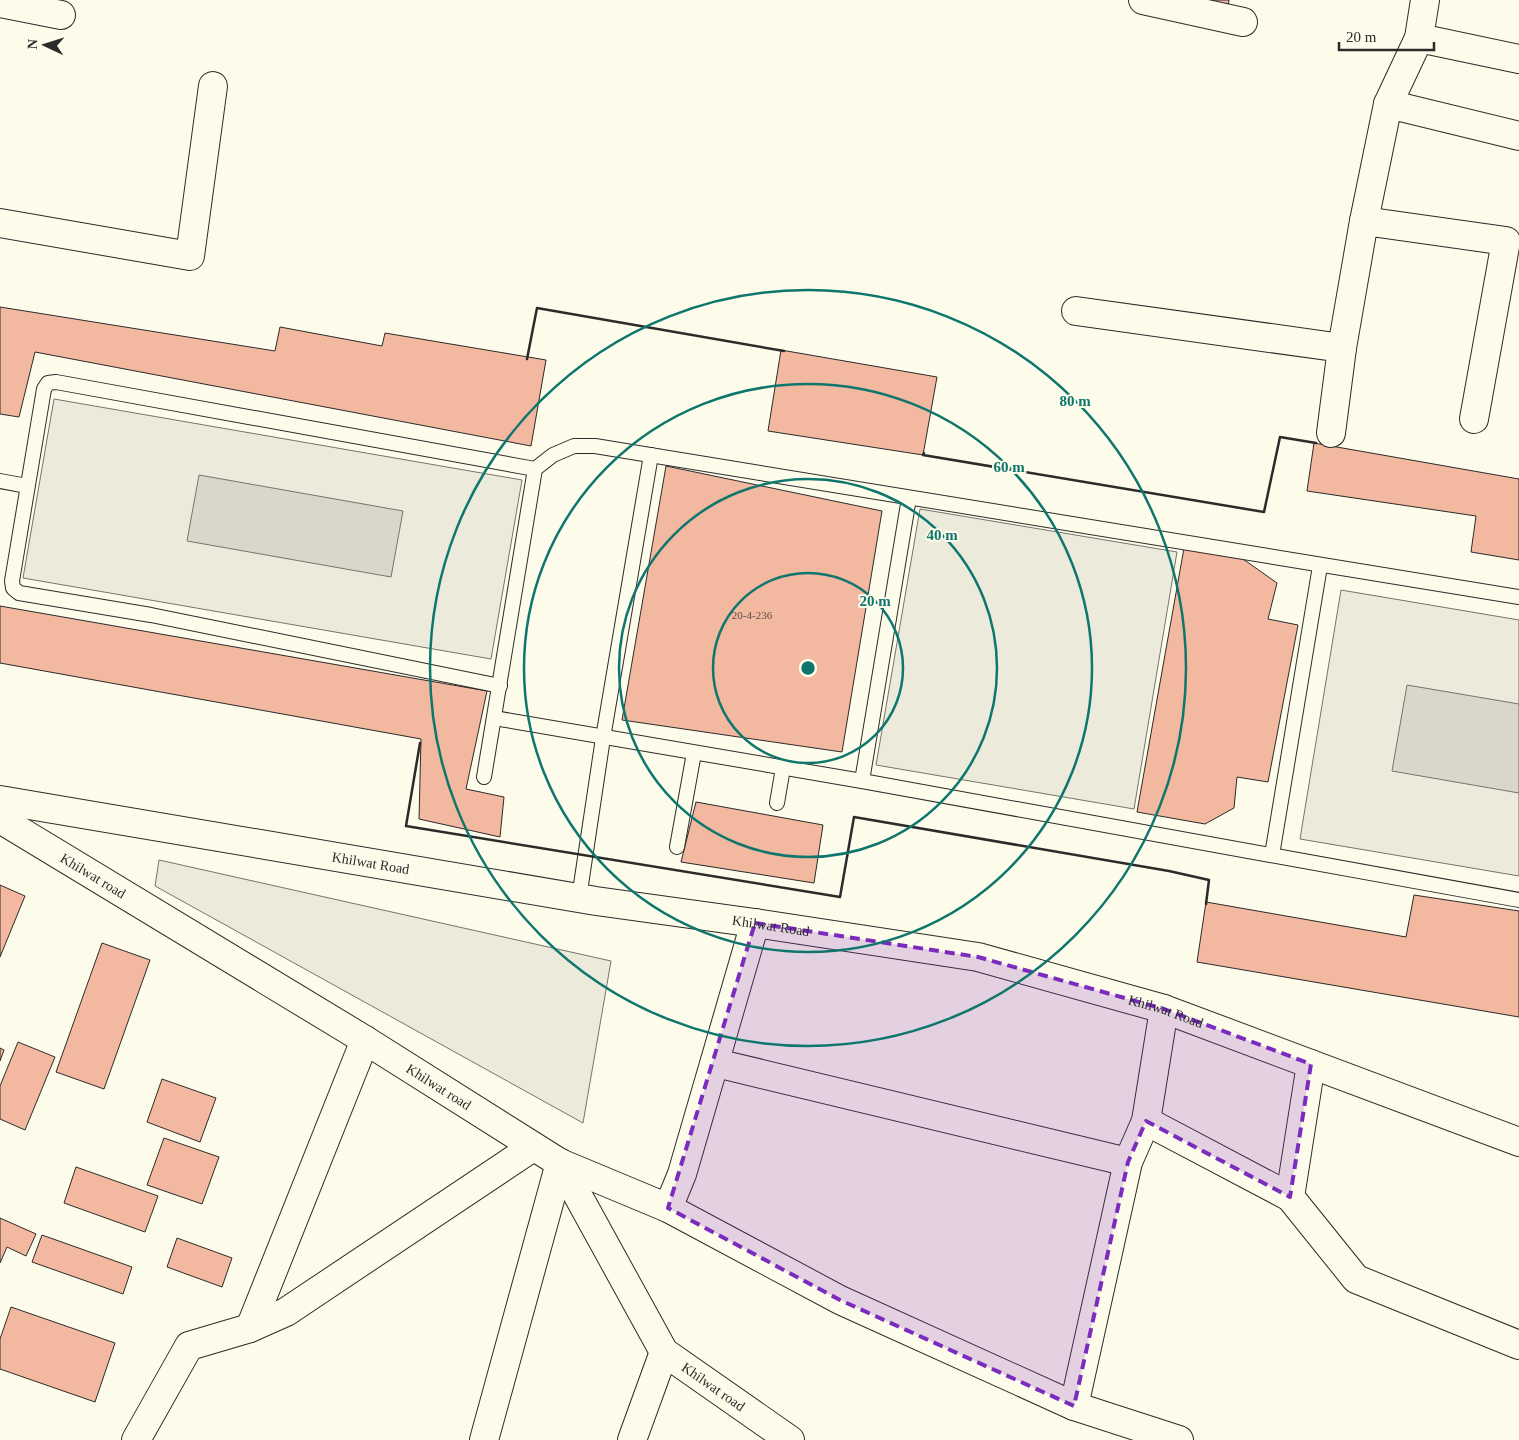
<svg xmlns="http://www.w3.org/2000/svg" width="1519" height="1440" font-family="Georgia,serif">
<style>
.green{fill:#ecebdb;stroke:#74746e}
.water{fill:#d8d7c9;stroke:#74746e}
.building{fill:#f2b8a0;stroke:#2b2b2b}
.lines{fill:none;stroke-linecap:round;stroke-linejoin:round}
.lane-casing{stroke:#2b2b2b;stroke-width:16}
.street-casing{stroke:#2b2b2b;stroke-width:30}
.primary-casing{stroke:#2b2b2b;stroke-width:30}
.lane{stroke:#fdfbea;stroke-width:14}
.street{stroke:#fdfbea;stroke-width:28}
.primary{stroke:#fdfbea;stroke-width:28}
.wall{stroke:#2b2b2b;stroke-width:2.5}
.marked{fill:#7b2cbf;fill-opacity:0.2;stroke:#7b2cbf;stroke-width:4;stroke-dasharray:10 6;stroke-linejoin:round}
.ring{fill:none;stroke:#0f766e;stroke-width:2.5}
.labels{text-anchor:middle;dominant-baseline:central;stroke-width:4;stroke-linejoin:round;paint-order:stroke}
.number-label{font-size:11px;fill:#5d4e48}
.street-label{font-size:14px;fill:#2b2b2b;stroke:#fdfbea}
.centre{fill:#0f766e;stroke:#fdfbea;stroke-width:2.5}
.ring-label{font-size:15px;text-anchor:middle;font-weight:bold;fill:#0f766e;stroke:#fdfbea;stroke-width:4;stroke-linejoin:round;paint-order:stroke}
</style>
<rect width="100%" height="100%" fill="#fdfbea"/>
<g class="green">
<path d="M54 399 522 480 491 659 23 578Z"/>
<path d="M920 509 1177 552 1134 809 876 765Z"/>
<path d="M1341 590 1519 620V876L1300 839Z"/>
<path d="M159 860 611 961 583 1123 155 886Z"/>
</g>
<g class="water">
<path d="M199 475 403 511 391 577 187 541Z"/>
<path d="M1407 685 1519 704V793L1392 771Z"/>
</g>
<g class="building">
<path d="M1201 0H1229L1228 7Z"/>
<path d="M0 307 275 351 280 327 382 346 385 333 546 360 531 446 35 352 19 417 0 414Z"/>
<path d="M781 350 937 377 923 455 768 431Z"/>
<path d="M1314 443 1519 479V560L1471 552 1476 516 1307 491Z"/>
<path d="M666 466 882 511 842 752 622 720Z"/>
<path d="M1184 548 1243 559 1277 583 1268 619 1298 625 1268 782 1237 777 1234 808 1205 824 1137 812Z"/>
<path d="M0 606 487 691 466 789 504 797 500 837 419 819 421 739 0 663Z"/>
<path d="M696 802 823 825 814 883 681 862Z"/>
<path d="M0 885 25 896 0 957Z"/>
<path d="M1414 895 1519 911V1017L1197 962 1206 902 1406 937Z"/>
<path d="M102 943 150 960 104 1089 56 1072Z"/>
<path d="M18 1042 55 1057 25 1130 0 1119V1086Z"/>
<path d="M0 1048 4 1050 0 1061Z"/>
<path d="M162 1079 216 1098 200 1142 147 1122Z"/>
<path d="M164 1138 219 1157 202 1204 147 1185Z"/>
<path d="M76 1167 158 1196 145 1232 64 1203Z"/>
<path d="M0 1218 36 1234 26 1256 7 1247 0 1263Z"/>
<path d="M42 1235 132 1267 123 1294 32 1262Z"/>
<path d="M177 1238 232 1258 222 1287 167 1267Z"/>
<path d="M11 1307 115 1343 95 1402 0 1369V1339Z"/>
</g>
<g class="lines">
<defs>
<g id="lane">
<path d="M0 481 27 486"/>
<path d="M500 686 151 615 19 593 13 588 12 581 44 389 48 383 56 382 535 469"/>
<path d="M494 718 862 781 1519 900"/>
<path d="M484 777 535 469 553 455 574 446H595L1519 597"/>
<path d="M862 781 909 498"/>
<path d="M777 803 783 768"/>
<path d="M677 847 694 753"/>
<path d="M1272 855 1320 566"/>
<path d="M579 898 603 738 651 455"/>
</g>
<g id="street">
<path d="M1143 0 1243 22"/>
<path d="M0 3 61 15"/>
<path d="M1419 38 1519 59"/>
<path d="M1388 104 1419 38 1425 0"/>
<path d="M1364 221 1388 104 1519 136"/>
<path d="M0 223 190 256 213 86"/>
<path d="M1076 311 1342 348 1331 433"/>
<path d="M1342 348 1364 221 1506 241 1474 419"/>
<path id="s1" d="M0 819 365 1040 560 1163 668 1208 840 1300 1074 1406 1179 1440"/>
<path d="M716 1063 1128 1162"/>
<path d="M1146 1121 1290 1197 1356 1279 1519 1345"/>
<path id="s2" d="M560 1163 664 1352 790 1440"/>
<path d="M1290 1197 1311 1064"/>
<path d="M668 1208 682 1174 755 923"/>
<path d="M250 1328 365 1040"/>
<path d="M1074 1406 1128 1162 1146 1121 1164 1009"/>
<path d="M136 1440 189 1346 250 1328 286 1312 533 1147"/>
<path d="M484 1440 560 1163"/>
<path d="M632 1440 664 1352"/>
</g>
<g id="primary">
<path id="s3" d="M0 800 596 901 755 923 978 957 1164 1009 1519 1142"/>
</g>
</defs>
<use href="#lane" class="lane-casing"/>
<use href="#street" class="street-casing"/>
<use href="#primary" class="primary-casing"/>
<use href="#lane" class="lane"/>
<use href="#street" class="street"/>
<use href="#primary" class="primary"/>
<g class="wall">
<path d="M527 359 537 308 784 351"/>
<path d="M924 453 923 455 1264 512 1280 437 1316 443"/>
<path d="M420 743 406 826 840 897 854 817 1169 871 1209 880 1206 904"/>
</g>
</g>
<path class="marked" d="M755 923 978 957 1164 1009 1311 1064 1290 1197 1146 1121 1128 1162 1074 1406 840 1300 668 1208Z"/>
<g class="ring">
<circle cx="808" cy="668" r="95"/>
<circle cx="808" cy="668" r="189"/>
<circle cx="808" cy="668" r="284"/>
<circle cx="808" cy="668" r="378"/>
</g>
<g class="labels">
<g class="number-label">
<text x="752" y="615">20-4-236</text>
</g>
<g class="street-label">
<text stroke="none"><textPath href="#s3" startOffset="376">Khilwat Road</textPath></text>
<text stroke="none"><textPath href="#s1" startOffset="109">Khilwat road</textPath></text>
<text stroke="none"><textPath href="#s3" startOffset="781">Khilwat Road</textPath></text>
<text stroke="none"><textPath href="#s3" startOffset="1186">Khilwat Road</textPath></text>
<text stroke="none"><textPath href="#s1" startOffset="514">Khilwat road</textPath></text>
<text stroke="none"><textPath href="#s2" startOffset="276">Khilwat road</textPath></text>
</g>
</g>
<circle cx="808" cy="668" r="8" class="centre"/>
<g class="ring-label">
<text x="1075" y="406">80 m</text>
<text x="1009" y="472">60 m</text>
<text x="942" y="540">40 m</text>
<text x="875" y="606">20 m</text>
</g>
<g transform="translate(45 45) rotate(274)" stroke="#fdfbea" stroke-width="4" paint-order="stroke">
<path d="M0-4L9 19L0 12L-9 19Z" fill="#2b2b2b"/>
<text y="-8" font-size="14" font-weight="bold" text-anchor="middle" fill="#2b2b2b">N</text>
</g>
<path d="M1339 42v8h95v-8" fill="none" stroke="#2b2b2b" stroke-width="2.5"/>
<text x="1346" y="42" font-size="15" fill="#2b2b2b" stroke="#fdfbea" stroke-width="4" paint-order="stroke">20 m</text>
</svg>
